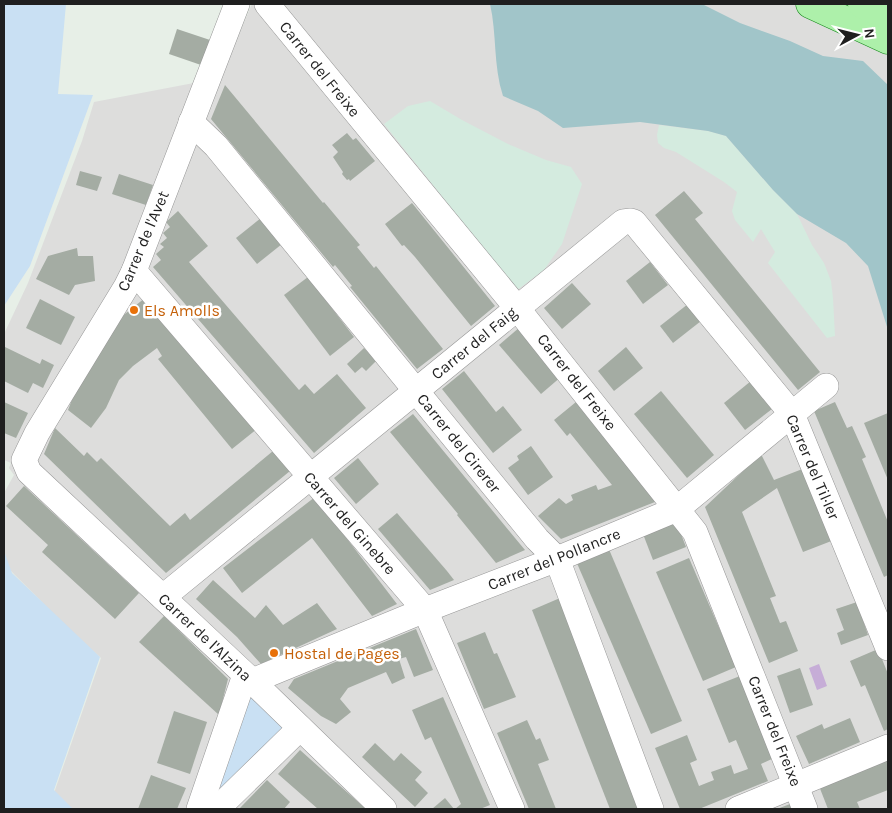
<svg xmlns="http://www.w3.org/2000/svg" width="892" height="813" font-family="Karla,sans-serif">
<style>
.residential{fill:#dddddc}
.farmland{fill:#d4ebdf}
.forest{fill:#a1c5c9}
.park{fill:#c9e0f3}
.water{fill:#c6add7}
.building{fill:#a4aca3}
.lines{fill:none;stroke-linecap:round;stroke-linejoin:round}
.minor-casing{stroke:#969696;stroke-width:26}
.major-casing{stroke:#138719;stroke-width:29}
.minor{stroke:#fff;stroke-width:25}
.major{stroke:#adf0aa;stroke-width:28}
.food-dot{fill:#e8710a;stroke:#fff;stroke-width:2}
.labels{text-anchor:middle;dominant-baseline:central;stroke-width:5;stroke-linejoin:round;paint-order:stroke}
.street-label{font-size:16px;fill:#1f1f1f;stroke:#fff}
.food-label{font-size:16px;fill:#c56008;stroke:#fff;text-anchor:start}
</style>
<rect width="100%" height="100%" fill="#e7efe7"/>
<path class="residential" d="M252 4H888V809H71L54 793 101 658 68 628 4 564V493L14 475 9 468 11 463 4 460V334L28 283 82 141 94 102 220 78Z"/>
<g class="farmland">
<path d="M430 101 462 120 508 144 546 160 571 167 582 184 562 244 544 270 517 290 384 124 408 106Z"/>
<path d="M659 125 708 131 726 136 773 190 797 214 812 245 824 263 831 281 833 298 835 336 827 338 768 263 775 252 761 229 753 242 735 220 732 211 737 192 724 182 676 152 664 148 658 143 657 135Z"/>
</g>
<path class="forest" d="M490 4H702L740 23 790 41 823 56 863 61 888 85V330L868 266 846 243 797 214 773 190 726 136 708 131 640 122 563 128 538 111 503 96C493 65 497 34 490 4Z"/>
<g class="park">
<path d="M4 4H66L58 94 93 95 30 266 4 306Z"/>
<path d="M4 551 12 573 100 657 54 790 73 809H4Z"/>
<path d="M251 691 286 726 220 791 217 787Z"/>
</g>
<path class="water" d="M819 664 827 686 817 690 809 668Z"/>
<g class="building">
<path d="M177 29 210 40 201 65 169 54Z"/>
<path d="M225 85 323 203 324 202 360 245 357 247 374 268 376 266 443 349 417 369 350 287 352 286 335 265 333 267 211 119Z"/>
<path d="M347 133 353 140 356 138 375 161 350 181 349 179 347 180 342 174 343 172 333 157 338 152 332 145Z"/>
<path d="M80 171 102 177 97 191 76 185Z"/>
<path d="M119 174 153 185 146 205 112 194Z"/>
<path d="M684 191 703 213 695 219 820 372 798 390 655 215Z"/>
<path d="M412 203 495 306 471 326 415 257 404 245 402 246 385 224Z"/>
<path d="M178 211 208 246 189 262 299 390 305 384 314 394 337 374 366 408 314 453 153 267 161 260 156 254 164 247 160 244 167 238 163 233 170 227 166 222Z"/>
<path d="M261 218 282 244 257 264 236 238Z"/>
<path d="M77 248 78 256H93L95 281 75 285 69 295 36 279 48 256Z"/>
<path d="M650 262 668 285 643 304 626 281Z"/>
<path d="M308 277 354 337 330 356 284 295Z"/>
<path d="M572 283 591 304 562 329 544 308Z"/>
<path d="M145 298 257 429 232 449 158 359 162 356 157 348 133 366 119 380 106 408 91 428 68 410 80 379 106 329Z"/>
<path d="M40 299 75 317 61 345 26 328Z"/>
<path d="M688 304 701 321 673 343 660 326Z"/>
<path d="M520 327 562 376 541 394 499 345Z"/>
<path d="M5 347 40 364 42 359 54 365 43 388 33 383 28 393 4 381Z"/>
<path d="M626 347 643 368 614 391 598 371Z"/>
<path d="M364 348 376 361 366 371 362 367 355 373 347 364Z"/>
<path d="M464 371 496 412 503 406 522 430 493 453 442 389Z"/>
<path d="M751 381 772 409 745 430 724 403Z"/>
<path d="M661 391 714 455 687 478 634 414Z"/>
<path d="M4 402 28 413 16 438 4 433Z"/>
<path d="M576 402 660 500 561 539 538 516 559 498 566 504 573 500 571 495 596 485 598 490 612 485 570 433 567 436 554 420Z"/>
<path d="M835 402 847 428 852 426 866 457 862 459 888 522V575L884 577 814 411Z"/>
<path d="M888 413V480L864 423Z"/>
<path d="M413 414 515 538 525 550 496 563 457 515 458 514 390 432Z"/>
<path d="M55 428 84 456 87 452 97 462 101 458 170 526 185 513 190 520 273 451 290 471 166 573 44 454Z"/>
<path d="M531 446 553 477 528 495 508 468 519 460 517 456Z"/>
<path d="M761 454 774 480 805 468 834 540 803 552 777 488 742 512 776 596 770 598 780 623 786 621 798 651 769 663 705 507Z"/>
<path d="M358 458 379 484 356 504 334 478Z"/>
<path d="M24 486 139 593 115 619 42 552 48 545 6 506Z"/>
<path d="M315 497 397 604 372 616 312 538 242 593 223 568Z"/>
<path d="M397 513 447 571 454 580 430 590 378 529Z"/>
<path d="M676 521 686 547 653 560 643 534Z"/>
<path d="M608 547 682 721 651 734 576 561Z"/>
<path d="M689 558 736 667 703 681 656 572Z"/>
<path d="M213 580 255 618 266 605 283 625 317 603 337 629 261 664 237 637 196 599Z"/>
<path d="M560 598 643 809H610L532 610Z"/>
<path d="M857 602 868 635 841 645 837 633 844 630 836 609Z"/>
<path d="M164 616 228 679 219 715 139 642Z"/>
<path d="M416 629 433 670 414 677 406 657 399 659 405 678 392 684 386 672 348 688 340 699 351 712 336 724 321 716 288 688 294 679Z"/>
<path d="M485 632 494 654 497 653 516 697 484 709 457 643Z"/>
<path d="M878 649 888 674V729L884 731 865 685 861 687 850 661Z"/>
<path d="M800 668 813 705 790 713 777 676Z"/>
<path d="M740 676 774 758 761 764 768 781 699 809H680L655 748 687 735 697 760 690 763 699 786 714 780 711 772 731 765 734 774 748 769 736 740 729 743 707 689Z"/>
<path d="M443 697 490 805 480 809H455L461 804 431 737 425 740 412 710Z"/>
<path d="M174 711 207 722 190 774 157 763Z"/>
<path d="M850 718 860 742 809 764 796 736 822 724 824 729Z"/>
<path d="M527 720 536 740 540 738 549 760 538 764 556 809H529L497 733Z"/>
<path d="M375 743 394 761 401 753 422 772 415 780 428 793 415 807 362 757Z"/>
<path d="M300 750 339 785 366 809H318L278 774Z"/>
<path d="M888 759V790L857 802 860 809H828L819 786Z"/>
<path d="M151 775 186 788 177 809H138Z"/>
<path d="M267 780 290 802 284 809H239Z"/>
<path d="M445 798 454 809H432Z"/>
<path d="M790 804 791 809H777Z"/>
</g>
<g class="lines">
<defs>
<g id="minor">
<path d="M237 4 134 271 126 287 37 433 24 460 29 472 252 681 384 809"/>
<path d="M267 4 517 308 695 532 805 809"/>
<path d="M191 122 216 146 537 539 557 559 651 809"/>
<path d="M134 271 425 610 512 809"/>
<path d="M163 597 623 222 631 221 634 222 792 414 888 648"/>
<path d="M252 681 425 610 557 559 677 509 826 386"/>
<path d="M199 809 245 675"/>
<path d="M217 809 300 728"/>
<path d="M738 809 888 747"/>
</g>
<g id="major">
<path d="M810 4 888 40"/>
<path d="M862 4 888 16"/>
</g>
</defs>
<use href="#minor" class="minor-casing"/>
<use href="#major" class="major-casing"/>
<use href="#minor" class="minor"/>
<use href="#major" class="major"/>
</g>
<g class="food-dot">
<circle cx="134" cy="310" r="5"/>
<circle cx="274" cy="653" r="5"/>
</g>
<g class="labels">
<g class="street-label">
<text transform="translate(320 69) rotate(51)">Carrer del Freixe</text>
<text transform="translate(143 241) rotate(-67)">Carrer de l'Avet</text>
<text transform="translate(474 343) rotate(-39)">Carrer del Faig</text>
<text transform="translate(577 382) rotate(52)">Carrer del Freixe</text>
<text transform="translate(459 443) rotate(51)">Carrer del Cirerer</text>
<text transform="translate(813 467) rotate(67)">Carrer del Til·ler</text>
<text transform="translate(350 523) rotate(49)">Carrer del Ginebre</text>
<text transform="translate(554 559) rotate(-22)">Carrer del Pollancre</text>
<text transform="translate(205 637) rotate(43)">Carrer de l'Alzina</text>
<text transform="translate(775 731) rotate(68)">Carrer del Freixe</text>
</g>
<g class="food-label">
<text x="144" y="310">Els Amolls</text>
<text x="284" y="653">Hostal de Pages</text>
</g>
</g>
<rect width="892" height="813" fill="none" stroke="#1f1f1f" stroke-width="10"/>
<g transform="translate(857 35) rotate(83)" stroke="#ffffff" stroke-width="4" paint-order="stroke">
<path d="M0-4L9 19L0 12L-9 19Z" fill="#1f1f1f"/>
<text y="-8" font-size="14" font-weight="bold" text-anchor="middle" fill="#1f1f1f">N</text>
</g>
</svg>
